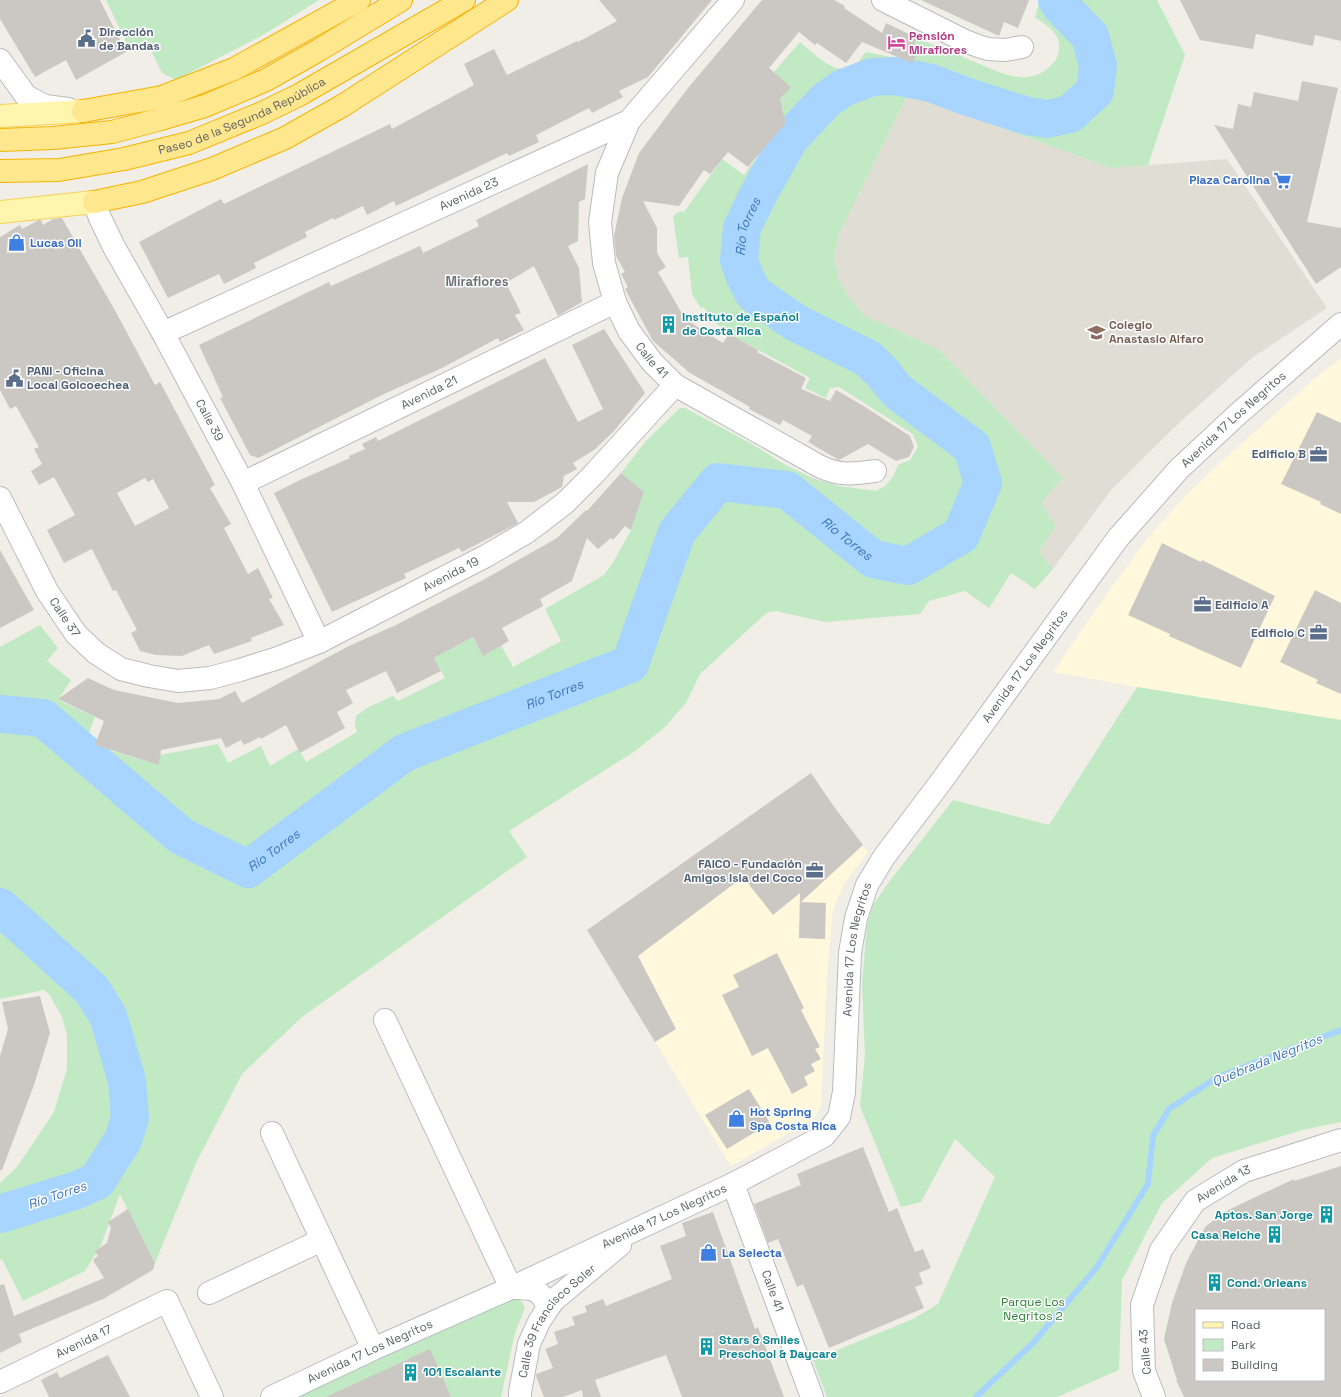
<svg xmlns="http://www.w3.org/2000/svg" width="1341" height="1397" font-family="'Space Grotesk',sans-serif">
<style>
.commercial{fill:#fff8dc}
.education{fill:#e0ded4}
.green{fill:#c1e9c3}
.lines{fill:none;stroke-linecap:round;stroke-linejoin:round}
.stream{stroke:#a7d5ff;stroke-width:6}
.river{stroke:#a7d5ff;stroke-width:38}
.building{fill:#cbc8c3;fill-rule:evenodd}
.minor-casing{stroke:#b8bbc0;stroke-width:24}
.major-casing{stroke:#f8d257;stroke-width:24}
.highway-casing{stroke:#f6b300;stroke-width:24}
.minor{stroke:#fff;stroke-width:22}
.major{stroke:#fff5ac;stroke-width:22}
.highway{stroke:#ffe78e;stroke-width:22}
.labels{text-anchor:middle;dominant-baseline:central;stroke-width:3;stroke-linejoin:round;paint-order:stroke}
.service-label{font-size:12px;font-weight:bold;fill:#4e5e75;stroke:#fff;text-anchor:start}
.hotel-label{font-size:12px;font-weight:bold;fill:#b23c85;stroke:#fff;text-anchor:start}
.street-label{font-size:12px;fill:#5d6167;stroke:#fff}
.shop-label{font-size:12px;font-weight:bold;fill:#366cbe;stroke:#fff;text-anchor:start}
.culture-label{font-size:12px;font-weight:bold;fill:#0d838f;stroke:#fff;text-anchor:start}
.education-label{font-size:12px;font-weight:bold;fill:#785e54;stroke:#fff;text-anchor:start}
.park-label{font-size:12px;fill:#308338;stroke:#fff}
.water-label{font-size:13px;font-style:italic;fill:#3d74b8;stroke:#fff}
.neighbourhood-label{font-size:13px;font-weight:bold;fill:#6e7379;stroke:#fff}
</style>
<rect width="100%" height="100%" fill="#f0eee6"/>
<g class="commercial">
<path d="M1341 358V720L1137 687 1053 672 1104 598 1147 539 1183 498 1221 462 1315 378Z"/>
<path d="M811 773 835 808 868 852 843 886 833 909 827 978 821 1105 814 1119 731 1166 587 930Z"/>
</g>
<path class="education" d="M908 94 1111 168 1227 159 1327 308 1252 358 1180 422 1111 490 1053 569 1039 552 1056 526 1041 503 1063 478 938 349 865 316 850 299 839 281 834 257 839 234Z"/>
<g class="green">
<path d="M106 0H319L263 35 176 80 162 73 146 40 129 48Z"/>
<path d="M1040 0H1157L1185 55 1148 165 1111 168 908 94 839 234 834 257 839 281 850 299 865 316 938 349 1063 478 1041 503 1056 526 1039 552 1053 569 1035 589 1011 573 989 608 965 591 929 601 920 614 825 622 776 611 769 612 763 616 700 674 686 703 665 727 635 751 509 831 527 857 302 1017 242 1074 196 1163 155 1263 120 1194 101 1245 85 1271 23 1301 2 1259 0 1260V1183L17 1167 54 1112 67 1069V1035L62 1017 49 994 44 990 0 999V647L40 625 58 648 47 661 71 680 58 700 95 717 85 743 159 765 160 755 218 744 228 763 261 746 270 766 298 749 306 762 357 732 355 726 356 716 367 708 393 696 398 701 445 678 434 658 473 637 483 656 501 645 513 667 561 641 545 609 604 575 614 561 631 530 644 492 621 473 646 441 680 408H685L752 444 782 463 812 478 839 486 876 491 885 486 893 477 898 465 910 460 918 447 913 434 839 387 830 388 826 398 805 388 810 378 729 334 710 318 704 307 701 308 692 294 688 257 679 258 673 216 680 211 684 212 722 159 744 175 751 165 786 124 783 109 777 104 790 87 774 72 800 42C815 54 836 79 856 64 860 61 863 55 866 52L906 60 917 38 1001 73C1010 76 1018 78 1028 77 1048 75 1067 55 1056 35 1052 28 1042 22 1035 17Z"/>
<path d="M1137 687 1341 720V1122L1302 1130 1212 1158 1162 1203 1122 1280 1119 1370 1057 1397H827L813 1360 913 1319 938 1304 995 1177 955 1139 921 1202 901 1207 860 1106 865 1055 862 984 867 925 873 905 889 882 953 800 1049 825Z"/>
<path d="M516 1297 521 1301 525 1308 515 1333 501 1397H295L371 1359Z"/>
</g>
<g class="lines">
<path class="stream" d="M976 1397 1034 1342 1097 1267 1148 1184 1153 1136 1169 1109 1216 1078 1262 1060 1341 1030"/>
<g class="river">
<path id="s1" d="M0 714 43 718 181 836 248 869 404 753 630 664 677 532 718 482 787 490 873 559 908 566 961 535 983 483 972 447 897 391 881 371 867 358 796 323 754 294 745 277 739 260 742 228 758 195 790 138 826 100 843 88 872 77 895 76 931 83 965 96 1027 116 1047 119 1070 114 1095 91 1098 65 1090 36 1061 6 1057 0"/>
<path d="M0 907 23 927 92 990 108 1016 117 1046 127 1081 130 1118 123 1140 97 1181 77 1190 0 1214"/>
</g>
</g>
<g class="building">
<path d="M0 0H100L126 52 76 80 66 60 35 77 0 19Z"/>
<path d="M599 0H712L648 77 619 91 623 97 592 113 589 108 536 135 539 142 509 156 507 153 396 206 394 201 367 215 363 206 334 220 333 218 305 232 307 237 254 263 256 268 224 284 219 274 168 298 139 242 221 199 224 204 390 124 392 129 474 85 464 64 494 49 507 75 577 41 578 42 617 21Z"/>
<path d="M762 0H834L845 6 844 8 882 33 886 23 917 38 910 52 916 56 912 63 862 42 846 63 817 43 815 45 799 32 769 68 791 87 780 99 786 123 748 167 728 152 710 174 704 170 679 206 643 201 657 228V253L666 267 658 272 684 317 703 331 723 343 729 334 758 350 757 352 806 378 801 389 830 401 836 390 862 405 910 436 914 447 909 457 896 461 868 444 839 460 808 442 812 436 783 420 780 425 749 409 750 407 690 373 653 341 625 289 628 287 621 274 625 272 616 256 614 236 622 198 639 153 688 88Z"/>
<path d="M921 0H1029L1018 28 1004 22 999 36Z"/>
<path d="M1180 0H1341V41L1315 35 1313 46 1256 34 1253 49 1200 40Z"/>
<path d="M1302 81 1338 88 1307 222 1341 228V267L1316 284 1214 125 1233 129 1238 104 1251 107 1254 92 1298 101Z"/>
<path d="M588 164 585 199 579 202 578 241 568 246 579 268 582 302 558 316 534 266 506 283 521 313 515 315 524 330 500 342 498 338 442 368 384 394 258 458 250 455 220 398 223 397 199 345 329 282 331 286 420 246 423 253 479 226 476 220Z"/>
<path d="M62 218 117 314 155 385 160 382 215 485 210 488 231 524 224 528 248 574 258 568 273 598 269 599 284 625 251 638 252 641 214 654 209 645 182 656 156 655 140 651 131 633 137 630 116 590 113 591 92 549 64 563 47 530 75 515 54 477 39 485 31 471 42 464 34 449 39 447 16 406 10 409 0 390V237L20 225 22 229 39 220H41L43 225 53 219ZM145 478 148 482 153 479 169 508 135 526 117 493Z"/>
<path d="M604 329 645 393 614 431 594 450 573 463 577 469 564 476 562 487 534 502H507L518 523 462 552 459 548 404 574 406 578 332 612 274 493 300 480 350 458 349 456 365 449 362 444 376 437 378 441 545 358 578 422 603 409 572 345Z"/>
<path d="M1317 412 1341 423V514L1320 504 1321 502 1281 484Z"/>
<path d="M621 473 644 492 631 530 625 526 613 540 611 538 598 549 587 538 572 581 540 599 543 606 502 628 509 641 483 656 473 637 434 658 441 671 397 693 386 671 346 690 353 703 337 712 345 728 300 753 286 725 261 739 260 737 244 745 241 740 226 748 221 738 161 750 159 765 95 745 104 721 58 699 88 678 114 690 178 703 219 699 235 691 242 703 349 646 396 625 483 580 557 538 586 510 587 511Z"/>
<path d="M1162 543 1201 562 1202 560 1275 596 1241 668 1169 636 1170 634 1128 615Z"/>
<path d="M0 550 34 610 0 628Z"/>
<path d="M1315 590 1341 603V694L1316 683 1318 680 1280 662Z"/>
<path d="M811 773 835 808 863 845 801 902 826 903 825 939 799 938 800 893 773 915 743 877 638 956 676 1029 655 1042 587 930Z"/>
<path d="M777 953 804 1008 801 1010 820 1047 815 1049 821 1059 811 1064 815 1071 804 1077 808 1085 792 1094 768 1048 752 1056 722 995 739 987 733 975Z"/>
<path d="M40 996 50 1033 34 1085 2 1170H0V1056L8 1029 2 1002Z"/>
<path d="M749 1089 770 1123 727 1149 705 1115Z"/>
<path d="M863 1147 889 1212 897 1208 915 1252 923 1249 931 1268 919 1273 923 1284 915 1287 924 1308 829 1348 803 1284 797 1287 778 1239 768 1243 754 1204 801 1185 797 1174Z"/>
<path d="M1341 1166V1397H1184L1176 1380H1177L1164 1339 1172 1303 1186 1263 1205 1227 1224 1212 1294 1179V1181ZM1196 1310H1324V1380H1196Z"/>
<path d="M128 1209 155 1263 153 1270 103 1299 19 1334 22 1342 0 1353V1285L4 1284 14 1316 104 1278 93 1260 98 1256 95 1251 107 1243 111 1228 108 1222Z"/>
<path d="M713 1212 755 1329 758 1327 784 1397H682L666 1355 595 1380 601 1397H583L582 1390 563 1397H544L536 1376V1374L553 1368 545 1349 558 1344 554 1332 575 1325 572 1317 587 1312 585 1306 603 1299 606 1306 672 1279 660 1246 686 1236 682 1223Z"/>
<path d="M430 1349 451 1397H326Z"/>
<path d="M108 1355 130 1397H49L41 1380 57 1372 60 1378Z"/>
</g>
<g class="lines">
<defs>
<g id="minor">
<path d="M883 0 965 41 981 47 988 49 1005 50 1022 47"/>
<path d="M0 60 26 96 45 106 68 109"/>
<path id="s2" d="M629 121 607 173 600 222 604 263 615 302 629 331 652 362 675 385 819 466C839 476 853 474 875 471"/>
<path id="s3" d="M94 202 100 218 114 247 163 333 243 483 319 642"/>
<path id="s4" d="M163 333 629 121 733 0"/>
<path id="s5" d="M243 483 615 302"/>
<path id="s6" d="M0 498 47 591 76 634 96 653 121 669 149 676 178 681 210 678 240 670 278 658 319 642 486 556 527 532 565 503 593 475 675 385"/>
<path d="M385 1020 511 1288C530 1288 541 1287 548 1308"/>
<path d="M272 1133 373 1349"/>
<path id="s7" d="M733 1184 812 1397"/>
<path d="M209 1293 322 1240"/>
<path id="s8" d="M0 1382 167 1301 212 1397"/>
<path id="s9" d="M272 1397 373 1349 511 1288 733 1184 824 1136 839 1117 844 1092 850 953 856 918 867 885 884 857 940 783 1118 538 1179 469 1238 414 1341 324"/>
<path id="s10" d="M520 1397V1392L529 1344 539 1322 548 1308 554 1300 620 1245"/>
<path id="s11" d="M1154 1397 1144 1371 1142 1305 1161 1250 1195 1201 1244 1171 1341 1140"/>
</g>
<g id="major">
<path d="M0 116 83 111"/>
<path d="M0 212 94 202"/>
</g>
<g id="highway">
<path d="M83 111 162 97 234 69 359 0"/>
<path d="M0 140 53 138 112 132 161 119 205 106 266 80 319 50 401 0"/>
<path id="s12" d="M0 171 59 170 124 159 189 143 262 113 299 95 464 0"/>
<path d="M94 202 142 192 212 169 285 138 342 106 507 0"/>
</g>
</defs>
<use href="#minor" class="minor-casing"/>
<use href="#major" class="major-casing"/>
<use href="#highway" class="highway-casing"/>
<use href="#minor" class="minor"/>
<use href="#major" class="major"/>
<use href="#highway" class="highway"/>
</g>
<defs>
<symbol id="civic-bare" viewBox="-9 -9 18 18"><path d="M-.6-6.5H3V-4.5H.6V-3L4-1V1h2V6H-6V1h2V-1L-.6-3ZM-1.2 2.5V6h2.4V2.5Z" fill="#5c6f8a" stroke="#fff" stroke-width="2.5" paint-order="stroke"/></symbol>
<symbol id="hotel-bare" viewBox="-9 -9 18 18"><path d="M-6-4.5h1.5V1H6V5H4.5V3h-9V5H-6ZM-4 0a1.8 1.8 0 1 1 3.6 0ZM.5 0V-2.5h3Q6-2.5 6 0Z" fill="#d1479c" stroke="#fff" stroke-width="2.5" paint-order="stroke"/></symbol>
<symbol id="supermarket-bare" viewBox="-9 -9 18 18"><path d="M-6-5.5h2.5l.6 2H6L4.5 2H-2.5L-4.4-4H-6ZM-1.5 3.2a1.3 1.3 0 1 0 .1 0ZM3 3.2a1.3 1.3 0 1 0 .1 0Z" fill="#3f7fe0" stroke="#fff" stroke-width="2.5" paint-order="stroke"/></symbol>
<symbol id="shop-bare" viewBox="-9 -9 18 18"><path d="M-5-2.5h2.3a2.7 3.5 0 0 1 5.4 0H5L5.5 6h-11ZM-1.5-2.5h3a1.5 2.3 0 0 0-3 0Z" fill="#3f7fe0" stroke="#fff" stroke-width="2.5" paint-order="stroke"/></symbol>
<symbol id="building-bare" viewBox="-9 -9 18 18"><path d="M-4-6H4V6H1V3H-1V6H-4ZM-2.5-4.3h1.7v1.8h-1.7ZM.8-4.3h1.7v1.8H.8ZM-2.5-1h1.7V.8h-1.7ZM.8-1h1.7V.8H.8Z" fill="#0f9aa8" stroke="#fff" stroke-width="2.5" paint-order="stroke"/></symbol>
<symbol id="school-bare" viewBox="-9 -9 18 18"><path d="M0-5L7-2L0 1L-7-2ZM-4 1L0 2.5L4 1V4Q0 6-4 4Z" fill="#8d6e63" stroke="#fff" stroke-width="2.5" paint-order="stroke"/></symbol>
<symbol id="office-bare" viewBox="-9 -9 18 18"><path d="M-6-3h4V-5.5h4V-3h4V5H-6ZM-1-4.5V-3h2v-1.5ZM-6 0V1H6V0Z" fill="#5c6f8a" stroke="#fff" stroke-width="2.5" paint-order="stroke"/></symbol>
</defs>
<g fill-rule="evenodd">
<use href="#civic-bare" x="74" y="26" width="25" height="25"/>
<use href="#hotel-bare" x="884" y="30" width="25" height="25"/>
<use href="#supermarket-bare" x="1270" y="168" width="25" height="25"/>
<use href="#shop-bare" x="4" y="230" width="25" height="25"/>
<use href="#building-bare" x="656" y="312" width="25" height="25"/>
<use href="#school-bare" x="1084" y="320" width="25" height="25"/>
<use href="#civic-bare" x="2" y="366" width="25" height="25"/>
<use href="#office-bare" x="1306" y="442" width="25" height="25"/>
<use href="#office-bare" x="1190" y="592" width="25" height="25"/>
<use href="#office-bare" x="1306" y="620" width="25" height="25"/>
<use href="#office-bare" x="802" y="858" width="25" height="25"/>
<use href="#shop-bare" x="724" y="1106" width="25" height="25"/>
<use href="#building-bare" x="1314" y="1202" width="25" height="25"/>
<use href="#building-bare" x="1262" y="1222" width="25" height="25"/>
<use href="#shop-bare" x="696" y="1240" width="25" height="25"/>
<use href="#building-bare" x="1202" y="1270" width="25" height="25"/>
<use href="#building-bare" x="694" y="1334" width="25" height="25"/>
<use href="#building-bare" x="398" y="1360" width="25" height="25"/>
</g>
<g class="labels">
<g class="service-label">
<text x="99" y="32">Dirección<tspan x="99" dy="14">de Bandas</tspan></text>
<text x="27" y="371">PANI - Oficina<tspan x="27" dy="14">Local Goicoechea</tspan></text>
<text x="1306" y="454" text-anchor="end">Edificio B</text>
<text x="1215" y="605">Edificio A</text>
<text x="1305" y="633" text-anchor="end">Edificio C</text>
<text x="802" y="864" text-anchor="end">FAICO - Fundación<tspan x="802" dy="14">Amigos Isla del Coco</tspan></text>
</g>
<g class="hotel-label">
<text x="909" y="36">Pensión<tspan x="909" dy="14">Miraflores</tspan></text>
</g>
<g class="street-label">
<text stroke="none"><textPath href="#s12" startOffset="251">Paseo de la Segunda República</textPath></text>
<text stroke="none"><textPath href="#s4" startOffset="336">Avenida 23</textPath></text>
<text stroke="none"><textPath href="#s2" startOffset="257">Calle 41</textPath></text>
<text stroke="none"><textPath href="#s5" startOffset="207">Avenida 21</textPath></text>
<text stroke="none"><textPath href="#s3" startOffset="247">Calle 39</textPath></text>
<text stroke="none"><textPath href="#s9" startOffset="1464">Avenida 17 Los Negritos</textPath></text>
<text stroke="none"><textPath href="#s6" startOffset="567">Avenida 19</textPath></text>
<text stroke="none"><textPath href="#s6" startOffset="136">Calle 37</textPath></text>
<text stroke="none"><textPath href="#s9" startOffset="1140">Avenida 17 Los Negritos</textPath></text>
<text stroke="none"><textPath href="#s9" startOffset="804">Avenida 17 Los Negritos</textPath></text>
<text stroke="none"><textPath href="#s11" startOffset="245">Avenida 13</textPath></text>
<text stroke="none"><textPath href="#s9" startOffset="432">Avenida 17 Los Negritos</textPath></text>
<text stroke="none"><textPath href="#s7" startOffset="114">Calle 41</textPath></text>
<text stroke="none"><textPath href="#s10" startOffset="88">Calle 39 Francisco Soler</textPath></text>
<text stroke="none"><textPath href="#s8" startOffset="93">Avenida 17</textPath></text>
<text stroke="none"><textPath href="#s9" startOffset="108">Avenida 17 Los Negritos</textPath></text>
<text transform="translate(1145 1352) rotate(-95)">Calle 43</text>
</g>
<g class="shop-label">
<text x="1270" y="180" text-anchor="end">Plaza Carolina</text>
<text x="30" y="243">Lucas Oil</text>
<text x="750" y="1112">Hot Spring<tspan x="750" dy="14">Spa Costa Rica</tspan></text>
<text x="722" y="1253">La Selecta</text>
</g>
<g class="culture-label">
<text x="682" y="317">Instituto de Español<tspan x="682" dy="14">de Costa Rica</tspan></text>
<text x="1313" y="1215" text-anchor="end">Aptos. San Jorge</text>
<text x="1261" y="1235" text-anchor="end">Casa Reiche</text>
<text x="1227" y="1283">Cond. Orleans</text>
<text x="719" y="1340">Stars &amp; Smiles<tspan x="719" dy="14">Preschool &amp; Daycare</tspan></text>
<text x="423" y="1372">101 Escalante</text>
</g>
<g class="education-label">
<text x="1109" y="325">Colegio<tspan x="1109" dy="14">Anastasio Alfaro</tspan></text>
</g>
<g class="park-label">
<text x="1033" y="1302">Parque Los<tspan x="1033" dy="14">Negritos 2</tspan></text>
</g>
<g class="water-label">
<text stroke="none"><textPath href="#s1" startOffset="1653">Río Torres</textPath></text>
<text stroke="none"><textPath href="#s1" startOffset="1088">Río Torres</textPath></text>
<text stroke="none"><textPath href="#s1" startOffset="655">Río Torres</textPath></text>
<text stroke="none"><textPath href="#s1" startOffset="331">Río Torres</textPath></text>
<text transform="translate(1267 1060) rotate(-22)">Quebrada Negritos</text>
<text transform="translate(57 1195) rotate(-19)">Río Torres</text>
</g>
<g class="neighbourhood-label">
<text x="477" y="281">Miraflores</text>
</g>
</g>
<rect x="1195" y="1309" width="130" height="72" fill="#ffffff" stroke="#bec0c2"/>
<rect x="1203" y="1322" width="20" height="6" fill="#fff5ac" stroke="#bec0c2"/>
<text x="1231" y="1329" font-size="12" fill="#5d6167">Road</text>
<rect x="1203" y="1339" width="20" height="12" fill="#c1e9c3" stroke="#bec0c2"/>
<text x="1231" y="1349" font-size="12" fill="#5d6167">Park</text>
<rect x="1203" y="1359" width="20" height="12" fill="#cbc8c3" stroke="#bec0c2"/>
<text x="1231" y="1369" font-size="12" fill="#5d6167">Building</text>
</svg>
